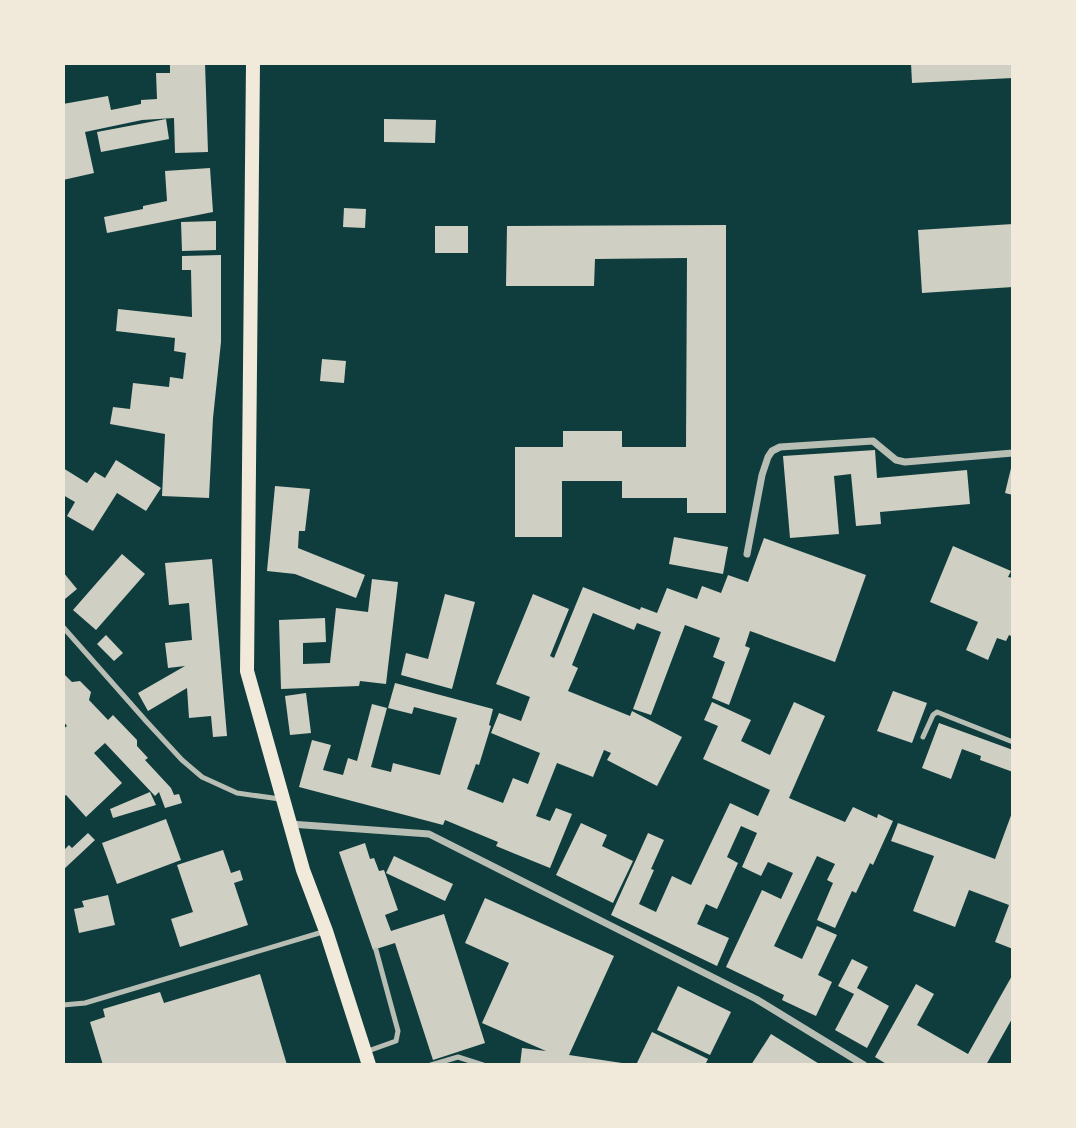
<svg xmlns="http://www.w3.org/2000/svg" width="1076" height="1128" font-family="Rubik,sans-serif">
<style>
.building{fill:#cfcfc3}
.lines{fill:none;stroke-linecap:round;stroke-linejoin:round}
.service{stroke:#b8beb3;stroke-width:5}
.minor{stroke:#b8beb3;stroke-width:7}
.secondary{stroke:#f1e9da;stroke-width:14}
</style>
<rect width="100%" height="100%" fill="#0f3d3e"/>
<g class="building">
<path d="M170 63H205L208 152 175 153 174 118 142 120 85 132 94 173 63 180V104L108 96 111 110 141 104V100L157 99 156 73H170Z"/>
<path d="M911 63H1013V78L912 83Z"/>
<path d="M166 119 169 139 101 152 97 132Z"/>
<path d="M384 119 436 120 435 143 384 142Z"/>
<path d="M210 168 213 212 107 233 104 217 143 209V206L167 201 165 171Z"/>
<path d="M344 208 366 209 365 228 343 227Z"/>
<path d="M216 221V250L182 251 181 222Z"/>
<path d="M1013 224V287L922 293 918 230Z"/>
<path d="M726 225V513H687V498H622V481H562V537H515V447H563V431H622V447H686L687 258 595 259 594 286H506L507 226Z"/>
<rect x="435" y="226" width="33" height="27"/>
<path d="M221 255V342L213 418 209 498 162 496 165 434 110 424 113 407 130 409 133 383 169 387 170 377 183 379 186 353 174 351 175 338 116 331 118 309 192 317 191 270H182V256Z"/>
<path d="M322 359 346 361 344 383 320 381Z"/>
<path d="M875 450 877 478 967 470 970 504 880 512 881 524 856 526 851 474 834 476 839 534 790 538 783 456Z"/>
<path d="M116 460 161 488 146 511 117 493 93 531 67 516 75 502 63 495V468L87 483 95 472 105 478Z"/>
<path d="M1012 464 1013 465V495L1005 493Z"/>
<path d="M275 486 310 489 305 531H299L298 548 365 575 356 598 295 574 267 571Z"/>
<path d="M674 537 728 547 723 574 669 564Z"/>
<path d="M764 538 866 575 835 662 750 631 745 646 750 648 729 705 712 698 725 662 713 657 720 638 685 625 651 715 633 709 661 632 637 623 634 630 593 613 572 665 578 668 568 691 630 716 632 711 682 737 657 786 607 760 611 753 604 750 593 777 557 763 536 816 550 821 556 808 572 814 550 868 496 846 498 842 445 820 443 825 299 787 312 740 331 745 323 770 343 775 348 758 357 761 372 704 387 708 371 767 391 772 393 763 440 775 457 718 414 707 412 714 388 708 395 683 493 709 489 725 491 726 479 765 476 764 467 789 503 803 513 778 528 784 540 753 491 733 499 713 521 721 530 697 496 684 533 594 569 609 550 656 554 658 583 587 640 610 641 607 657 613 667 588 697 599 702 586 721 593 728 575 748 582Z"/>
<path d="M953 546 1011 571 1008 577 1013 578V637L1009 635 1006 641 997 638 988 660 966 650 978 622 930 602Z"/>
<path d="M122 554 145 574 96 630 73 610Z"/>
<path d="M212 559 227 736 213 737 211 716 189 718 187 688 148 711 138 693 185 666 168 668 165 643 192 640 189 603 169 605 165 563Z"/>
<path d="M63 572 77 589 65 599 63 597Z"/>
<path d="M372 579 398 582 386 684 360 681 359 686 281 689 279 620 325 618 326 642 303 643V664L330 663 336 608 368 612Z"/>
<path d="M445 594 475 602 452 689 401 675 406 653 428 659Z"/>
<path d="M106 635 123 653 114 661 97 644Z"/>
<path d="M63 673 72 682 80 681 91 692 89 700 108 720 113 715 137 740V746L148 758 145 760 171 788 174 795 179 794 182 803 165 808 159 792 155 796 105 743 94 753 122 783 86 817 66 795 63 797V729L67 726 63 721Z"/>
<path d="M893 691 927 703 912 743 877 731Z"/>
<path d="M306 693 311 733 290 735 285 696Z"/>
<path d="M712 702 751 720 741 741 770 755 794 702 825 716 789 798 845 822 853 807 877 818 878 814 893 821 873 865 870 863 856 893 852 891 835 928 817 920 833 883 827 880 835 864 817 856 774 946 802 959 817 926 837 935 818 975 832 982 816 1016 782 1000 784 995 726 967 762 890 781 899 793 873 768 862 761 876 742 867 757 833 741 826 727 857 738 863 717 909 706 904 697 924 729 938 717 966 611 915 648 833 664 840 651 869 654 870 639 904 656 912 672 876 691 885 730 803 758 816 770 790 703 759 718 726 704 720Z"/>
<path d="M939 723 1013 750V772L980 760 981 756 962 749 951 779 922 768Z"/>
<path d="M150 792 156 805 113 818 110 809Z"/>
<path d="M1013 810V949L995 942 1009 905 969 890 955 927 913 911 934 856 891 841 898 823 995 859Z"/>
<path d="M166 819 181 860 117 884 102 843Z"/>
<path d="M581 823 607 835 602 846 633 861 613 903 556 875Z"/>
<path d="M88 833 95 840 63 870V851L69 845 72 848Z"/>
<path d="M365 843 370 859 374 858 379 871 384 870 398 910 385 915 391 931 444 914 485 1043 433 1060 395 943 373 950 339 852Z"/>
<path d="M223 850 231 873 240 870 243 880 234 883 248 925 180 947 171 919 193 912 177 865Z"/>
<path d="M394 856 453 884 445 901 386 873Z"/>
<path d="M108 895 115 925 79 933 74 909 84 907 82 901Z"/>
<path d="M485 898 614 956 569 1055 635 1065H520L522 1048 546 1051 482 1023 509 963 465 943Z"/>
<path d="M852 959 868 967 857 988 889 1006 867 1048 835 1030 854 994 838 986Z"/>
<path d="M260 974 287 1065H103L90 1022 105 1017 103 1009 160 992 164 1003Z"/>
<path d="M1013 974V1017L986 1065H888L875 1057 916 984 934 994 917 1025 968 1054Z"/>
<path d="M678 986 731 1012 710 1055 657 1030Z"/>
<path d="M652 1032 708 1059 705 1065H636Z"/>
<path d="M771 1034 821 1065H751Z"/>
</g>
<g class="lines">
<g class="service">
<path d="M63 627 146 721 182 760 202 777 237 793 280 799"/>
<path d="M923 737 933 715 937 712 1013 742"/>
<path d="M63 1005 85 1003 326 931"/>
<path d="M368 1051 396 1041 398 1031 376 950"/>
<path d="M431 1065 458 1057 483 1065"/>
</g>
<g class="minor">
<path d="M747 554 762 475 768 457 772 451 780 447 873 441 896 460 905 462 1013 453"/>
<path d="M290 824 429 834 756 999 864 1065"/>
</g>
<path class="secondary" d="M253 63 247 671 303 870 326 931 369 1065"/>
</g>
<rect width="1076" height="1128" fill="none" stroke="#f1e9da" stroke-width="130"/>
</svg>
